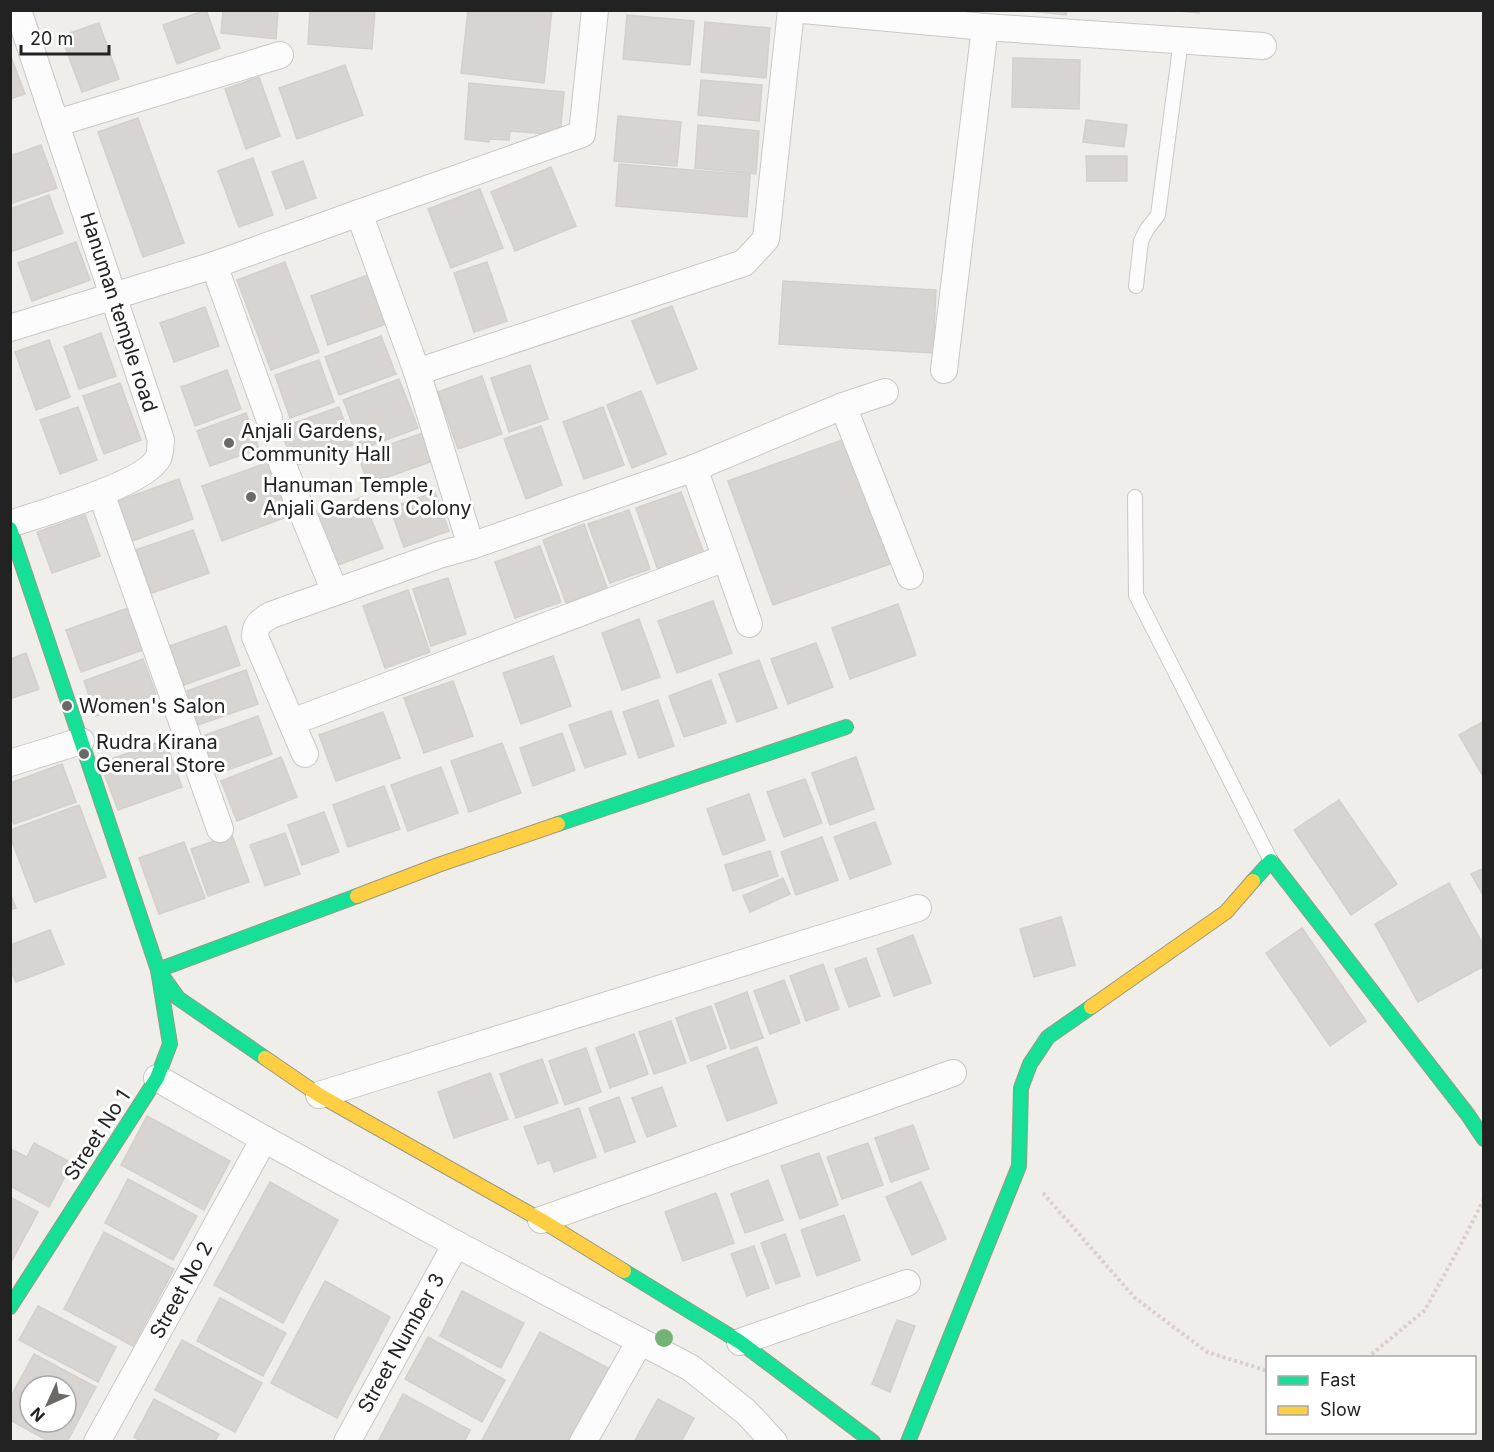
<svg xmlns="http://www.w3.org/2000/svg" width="1494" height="1452" font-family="Inter,sans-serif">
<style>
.building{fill:#d7d4d2;stroke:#d3d0cc;stroke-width:1.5;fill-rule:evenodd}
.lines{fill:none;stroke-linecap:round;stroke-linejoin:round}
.lane-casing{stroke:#c9c8c7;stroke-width:16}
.street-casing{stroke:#c9c8c7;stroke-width:28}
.fast-casing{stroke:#999a82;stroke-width:16}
.slow-casing{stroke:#999a82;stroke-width:16}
.path{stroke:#dccecd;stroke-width:4;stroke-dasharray:3 3;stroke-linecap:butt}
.lane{stroke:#fdfcfc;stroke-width:14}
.street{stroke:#fdfcfc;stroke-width:26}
.fast{stroke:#16e098;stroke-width:14}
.slow{stroke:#ffcf43;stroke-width:14}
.tree{fill:#73b476}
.poi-dot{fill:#6a6968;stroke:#fff;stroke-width:2}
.labels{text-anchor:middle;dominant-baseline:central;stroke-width:6;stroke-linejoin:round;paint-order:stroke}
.street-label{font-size:20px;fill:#222;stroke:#fff}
.poi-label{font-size:20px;fill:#222;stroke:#fff;text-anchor:start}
</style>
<rect width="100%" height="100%" fill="#f0eeeb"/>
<g class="building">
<path d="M206 10 220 48 177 64 163 25Z"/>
<path d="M223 10H278L276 39 221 33Z"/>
<path d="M310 10H375L372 49 308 44Z"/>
<path d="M468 10H552L544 83 461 73Z"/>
<path d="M1023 10H1067L1066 15Z"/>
<path d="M1167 10H1199V13Z"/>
<path d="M627 15 694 21 690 65 623 59Z"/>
<path d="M705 22 770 28 766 78 701 72Z"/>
<path d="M99 23 119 79 82 92 61 36Z"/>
<path d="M10 54 25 94 10 99Z"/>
<path d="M1013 58 1080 60 1079 109 1012 107Z"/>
<path d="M345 65 363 115 297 139 279 88Z"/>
<path d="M259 77 280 136 246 149 225 89Z"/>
<path d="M701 80 762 85 759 121 698 115Z"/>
<path d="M469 83 564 92 560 135 510 131 509 140 490 139 489 142 465 139Z"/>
<path d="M618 116 681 122 677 166 614 161Z"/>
<path d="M138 118 184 243 143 257 98 132Z"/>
<path d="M1086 120 1127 125 1124 147 1083 142Z"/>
<path d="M698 125 759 131 756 174 695 168Z"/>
<path d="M41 145 57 188 10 204V156Z"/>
<path d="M1086 156H1127V181H1087Z"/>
<path d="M253 158 273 215 239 227 218 171Z"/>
<path d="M303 161 316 198 286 209 272 172Z"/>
<path d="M619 164 750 175 747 217 616 206Z"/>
<path d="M551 167 576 226 515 251 491 192Z"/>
<path d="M480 189 503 248 451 268 428 209Z"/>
<path d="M49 195 63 233 13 251 10 244V209Z"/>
<path d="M76 242 90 280 32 301 18 263Z"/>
<path d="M285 262 319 352 271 370 237 280Z"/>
<path d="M487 262 507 321 474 332 454 273Z"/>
<path d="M368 275 386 324 328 345 311 296Z"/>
<path d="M783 281 936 290 933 353 779 344Z"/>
<path d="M672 306 697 369 657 384 632 321Z"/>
<path d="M205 307 219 346 174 362 160 323Z"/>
<path d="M101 333 116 376 79 389 64 347Z"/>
<path d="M381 336 396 374 339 395 325 357Z"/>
<path d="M49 340 70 397 36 410 15 352Z"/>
<path d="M319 360 334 402 290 418 275 375Z"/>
<path d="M530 365 548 419 509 432 491 378Z"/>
<path d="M227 370 241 409 195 426 181 387Z"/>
<path d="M482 376 502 434 458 449 438 392Z"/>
<path d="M399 379 418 428 362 449 343 400Z"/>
<path d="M120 383 141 440 104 454 83 396Z"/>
<path d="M641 391 666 454 632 468 607 405Z"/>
<path d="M78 407 97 460 60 474 40 420Z"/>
<path d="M339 407 353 445 294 466 280 428Z"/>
<path d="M603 407 624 465 584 479 563 422Z"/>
<path d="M246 413 259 449 210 466 197 431Z"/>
<path d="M541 426 562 485 526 499 504 439Z"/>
<path d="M423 433 433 461 368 484 358 455Z"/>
<path d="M845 439 890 564 773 605 728 481Z"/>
<path d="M272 461 292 515 222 541 202 486Z"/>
<path d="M179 479 193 519 132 541 118 501Z"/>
<path d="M435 492 449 531 404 547 390 508Z"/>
<path d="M681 492 704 553 658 570 636 508Z"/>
<path d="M362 497 383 548 333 567 313 516Z"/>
<path d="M629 510 650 569 610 583 588 524Z"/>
<path d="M85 515 100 556 52 573 37 532Z"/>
<path d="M584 524 607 588 566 603 543 540Z"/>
<path d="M193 530 209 573 152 593 136 550Z"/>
<path d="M540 546 561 602 515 618 495 562Z"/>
<path d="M448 578 466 634 431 646 413 589Z"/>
<path d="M408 590 430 652 385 668 363 606Z"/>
<path d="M713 601 732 653 677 673 658 621Z"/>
<path d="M898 604 916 655 850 679 832 628Z"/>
<path d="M128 608 143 650 81 672 66 630Z"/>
<path d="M639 619 660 677 622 690 602 633Z"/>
<path d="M226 626 240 665 178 687 164 648Z"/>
<path d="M816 643 833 687 788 704 771 659Z"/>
<path d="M26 653 39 689 10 699V659Z"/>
<path d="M553 656 571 706 521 724 503 673Z"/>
<path d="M143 659 156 694 96 716 84 681Z"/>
<path d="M759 660 777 708 737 722 719 674Z"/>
<path d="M246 670 258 704 198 725 187 691Z"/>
<path d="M711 680 726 723 684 737 669 696Z"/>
<path d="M453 681 473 736 424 753 404 698Z"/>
<path d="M658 700 674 746 639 758 623 712Z"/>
<path d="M611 711 626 754 585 768 569 725Z"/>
<path d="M383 712 400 758 336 781 319 735Z"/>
<path d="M258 716 272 754 214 775 200 737Z"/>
<path d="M1484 721V778L1459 735Z"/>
<path d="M562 733 575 770 533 786 520 748Z"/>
<path d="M165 740 182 787 118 810 100 763Z"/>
<path d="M502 743 521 793 469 812 451 761Z"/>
<path d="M281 757 297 797 237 821 221 781Z"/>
<path d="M856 757 874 809 830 825 812 773Z"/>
<path d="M62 764 76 802 14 824 10 815V783Z"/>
<path d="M441 767 458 813 408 831 391 785Z"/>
<path d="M805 779 822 823 784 837 767 792Z"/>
<path d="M384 786 400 829 348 847 333 805Z"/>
<path d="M749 794 765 840 723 855 707 809Z"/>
<path d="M1339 800 1397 884 1351 915 1294 830Z"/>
<path d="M79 805 106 877 35 902 10 836V830Z"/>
<path d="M324 812 339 852 302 865 288 825Z"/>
<path d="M875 822 891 864 850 879 834 837Z"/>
<path d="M285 833 300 874 265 886 250 845Z"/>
<path d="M232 835 249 882 208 896 191 849Z"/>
<path d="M822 837 838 880 796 895 781 852Z"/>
<path d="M184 842 205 898 159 914 139 858Z"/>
<path d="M770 851 778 876 733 891 725 865Z"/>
<path d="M1484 868V897L1471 874Z"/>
<path d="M783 878 790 894 750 912 743 896Z"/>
<path d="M1449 883 1484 946V966L1418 1002 1375 924Z"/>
<path d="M10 893 16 908 10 910Z"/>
<path d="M1061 917 1075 965 1034 977 1020 929Z"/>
<path d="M1302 928 1366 1021 1330 1046 1266 953Z"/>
<path d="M50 930 64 964 16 982 10 969V945Z"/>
<path d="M913 935 931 983 894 996 877 949Z"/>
<path d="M866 958 880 996 849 1007 835 969Z"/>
<path d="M823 964 839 1009 806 1021 790 976Z"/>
<path d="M784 980 800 1023 770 1034 754 991Z"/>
<path d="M747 992 763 1038 731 1049 715 1004Z"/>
<path d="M711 1006 726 1048 691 1061 676 1018Z"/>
<path d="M671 1021 686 1063 654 1074 639 1032Z"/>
<path d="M634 1034 648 1074 610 1088 596 1048Z"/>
<path d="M757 1047 777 1103 727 1121 707 1066Z"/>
<path d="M586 1048 601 1092 565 1105 549 1061Z"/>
<path d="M542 1059 558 1103 516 1118 500 1074Z"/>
<path d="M490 1073 508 1119 454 1138 438 1092Z"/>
<path d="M662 1087 676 1126 647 1137 632 1098Z"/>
<path d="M619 1097 635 1142 605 1152 589 1108Z"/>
<path d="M579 1108 596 1157 554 1172 550 1160 538 1164 524 1127Z"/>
<path d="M147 1116 230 1161 204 1210 121 1165Z"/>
<path d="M913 1125 929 1169 891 1182 875 1138Z"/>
<path d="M34 1143 72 1163 49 1207 10 1186V1149L27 1157Z"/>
<path d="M868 1143 883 1185 842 1199 827 1157Z"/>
<path d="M819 1153 838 1205 800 1219 781 1166Z"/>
<path d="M128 1179 197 1216 173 1260 105 1223Z"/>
<path d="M768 1180 783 1220 745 1233 731 1194Z"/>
<path d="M270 1182 338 1220 283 1323 214 1285Z"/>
<path d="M921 1182 946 1239 912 1255 886 1197Z"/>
<path d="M716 1193 734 1243 683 1261 665 1212Z"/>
<path d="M10 1197 38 1212 10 1264Z"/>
<path d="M844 1215 860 1260 817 1276 801 1230Z"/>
<path d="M104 1232 174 1269 133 1346 64 1309Z"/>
<path d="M785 1234 800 1276 776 1284 761 1243Z"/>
<path d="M754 1246 769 1288 747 1296 731 1254Z"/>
<path d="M325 1281 390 1317 337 1418 271 1383Z"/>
<path d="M462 1291 524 1323 501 1368 440 1336Z"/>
<path d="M220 1298 286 1333 263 1376 197 1341Z"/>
<path d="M38 1306 116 1347 98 1382 19 1340Z"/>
<path d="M897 1320 915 1326 890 1392 872 1384Z"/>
<path d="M540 1332 612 1370 573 1442H481Z"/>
<path d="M428 1337 505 1380 482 1422 405 1379Z"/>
<path d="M182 1340 262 1383 235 1432 155 1390Z"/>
<path d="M34 1354 96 1387 67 1442H50L10 1420V1398ZM30 1386H66V1422H30Z"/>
<path d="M403 1394 470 1430 464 1442H383L379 1440Z"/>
<path d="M154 1399 219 1434 214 1442H142L134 1437Z"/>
<path d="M658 1399 694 1418 681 1442H634Z"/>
</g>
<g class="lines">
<defs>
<g id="lane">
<path d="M1136 286 1141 241 1147 229 1158 215 1181 40"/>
<path d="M1135 497 1136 595 1271 861"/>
</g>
<g id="street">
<path d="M803 10 985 27 1263 46"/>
<path d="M57 123 280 55"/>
<path d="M359 213 582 134 595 10"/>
<path d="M214 265 269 418"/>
<path d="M10 328 214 265 359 213 417 372 471 546"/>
<path d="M944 370 985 27"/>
<path d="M417 372 744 263 766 239 791 10"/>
<path d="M843 406 910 576"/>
<path d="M282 463 335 592"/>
<path d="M694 468 749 624"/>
<path d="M101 493 220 829"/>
<path d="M10 524C39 514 146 484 158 458 161 453 160 445 161 440L18 10"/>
<path d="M292 722 725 558"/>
<path d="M305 754 255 637C255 624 261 621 271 615L439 555 471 546 694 468 843 406 885 392"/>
<path d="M10 763 81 741"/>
<path d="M157 1078 264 1139 456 1244 691 1368 746 1412 774 1442"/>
<path d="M319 1095 918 908"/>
<path d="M541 1220 953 1073"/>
<path d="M740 1342 907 1283"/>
<path d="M97 1442 264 1139"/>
<path d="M347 1442 456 1244"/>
<path d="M583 1442 640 1341"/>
</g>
<g id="fast">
<path d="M10 529 158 970 178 998 265 1058"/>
<path d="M558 824 846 727"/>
<path d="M1253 881 1271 861 1468 1115 1484 1139"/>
<path d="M624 1271 740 1342 873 1442"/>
<path d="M10 1307 157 1078 170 1044 158 970 357 896"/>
<path d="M908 1442 1019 1166 1021 1088 1030 1064 1048 1037 1091 1007"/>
</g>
<g id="slow">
<path d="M357 896 438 865 558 824"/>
<path d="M1091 1007 1226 912 1253 881"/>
<path d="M265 1058 319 1095 541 1220 624 1271"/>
</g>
</defs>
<use href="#lane" class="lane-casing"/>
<use href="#street" class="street-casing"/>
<use href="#fast" class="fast-casing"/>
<use href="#slow" class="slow-casing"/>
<g class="path">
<path d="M1043 1193 1135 1298 1207 1352 1268 1371"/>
<path d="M1367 1358 1425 1310 1459 1248 1484 1199"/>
</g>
<use href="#lane" class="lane"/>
<use href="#street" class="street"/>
<use href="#fast" class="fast"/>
<use href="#slow" class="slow"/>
</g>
<circle class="tree" cx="664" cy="1338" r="9"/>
<g class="poi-dot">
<circle cx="229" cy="443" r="6"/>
<circle cx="251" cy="497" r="6"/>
<circle cx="67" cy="706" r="6"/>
<circle cx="84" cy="754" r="6"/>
</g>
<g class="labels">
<g class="street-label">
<text transform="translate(119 312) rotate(72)">Hanuman temple road</text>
<text transform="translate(97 1135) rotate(-57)">Street No 1</text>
<text transform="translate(181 1290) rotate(-61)">Street No 2</text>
<text transform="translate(401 1343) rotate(-61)">Street Number 3</text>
</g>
<g class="poi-label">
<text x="241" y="431">Anjali Gardens,<tspan x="241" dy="23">Community Hall</tspan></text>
<text x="263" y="485">Hanuman Temple,<tspan x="263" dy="23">Anjali Gardens Colony</tspan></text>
<text x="79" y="706">Women's Salon</text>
<text x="96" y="742">Rudra Kirana<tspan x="96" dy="23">General Store</tspan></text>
</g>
</g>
<rect width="1494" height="1452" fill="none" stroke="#222222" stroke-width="24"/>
<rect x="1266" y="1356" width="210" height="78" fill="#ffffff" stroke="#a7a7a7" stroke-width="1.5"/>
<rect x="1278" y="1376" width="30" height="9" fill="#16e098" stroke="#a7a7a7" stroke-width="1.5"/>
<text x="1320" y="1386" font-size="18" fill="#222222">Fast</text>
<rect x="1278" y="1406" width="30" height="9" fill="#ffcf43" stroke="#a7a7a7" stroke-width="1.5"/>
<text x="1320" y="1416" font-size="18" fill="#222222">Slow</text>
<g transform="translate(48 1404) rotate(225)"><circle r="28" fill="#ffffff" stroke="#a7a7a7" stroke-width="1.5"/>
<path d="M0-4.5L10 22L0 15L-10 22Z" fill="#6a6968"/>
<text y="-9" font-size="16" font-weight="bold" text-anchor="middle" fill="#222222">N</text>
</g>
<path d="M21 45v9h88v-9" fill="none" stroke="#222222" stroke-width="3"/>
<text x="30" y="45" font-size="18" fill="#222222" stroke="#ffffff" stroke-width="4.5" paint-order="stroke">20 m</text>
</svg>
